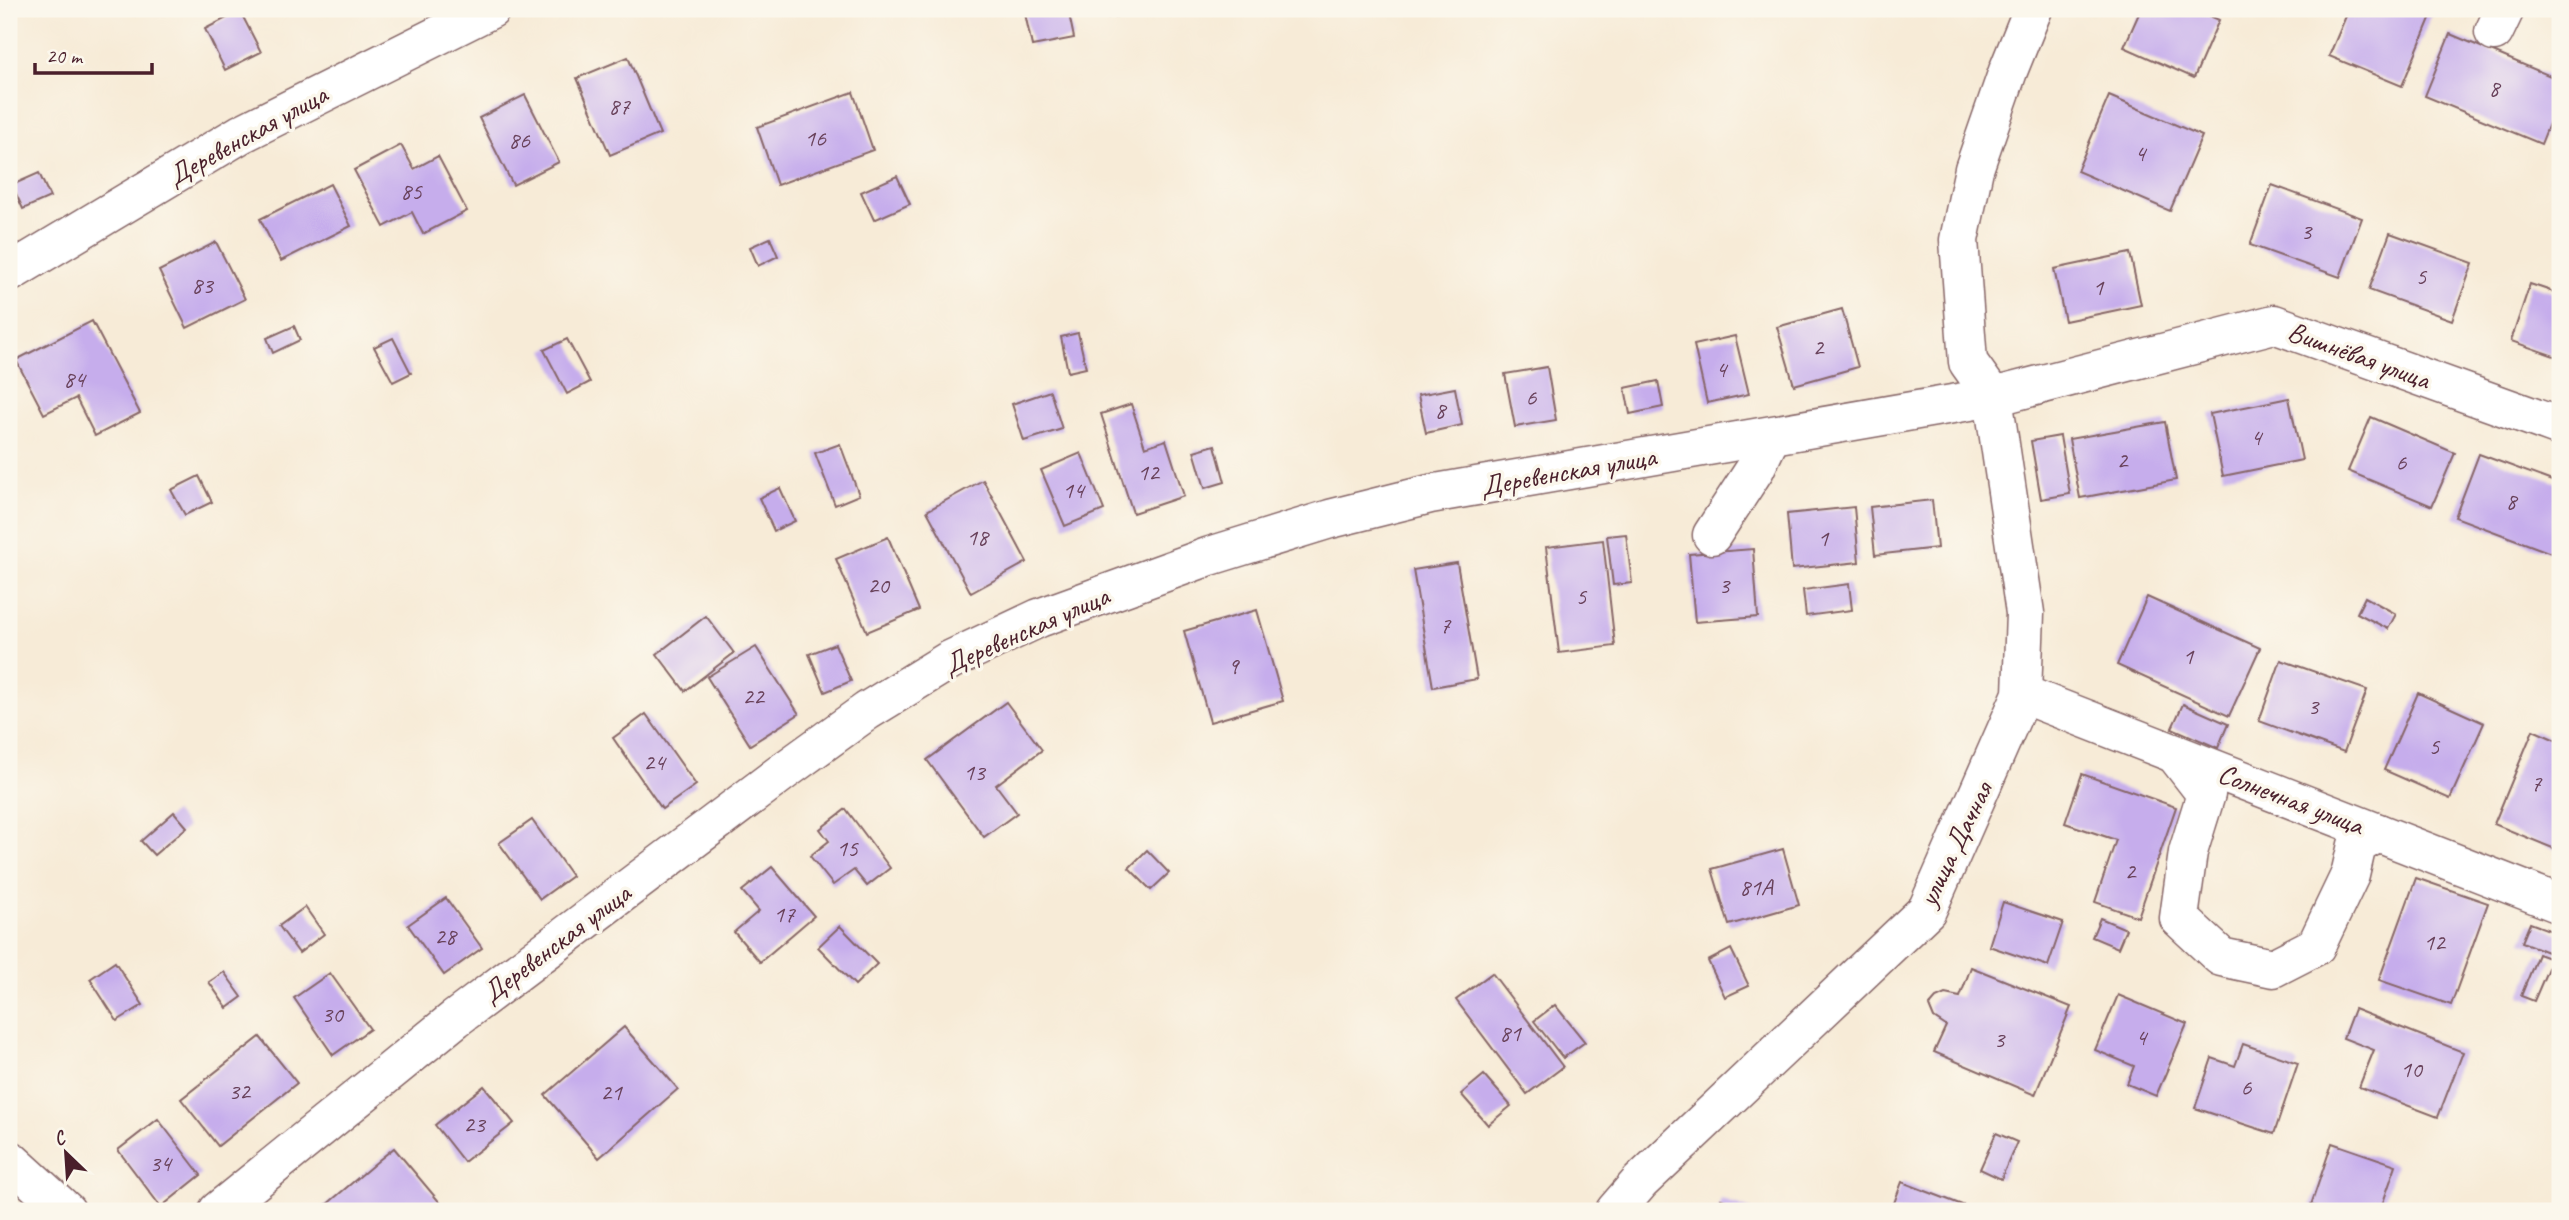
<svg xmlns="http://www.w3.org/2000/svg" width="2569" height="1220" font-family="Caveat,sans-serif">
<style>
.building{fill:#c6adec}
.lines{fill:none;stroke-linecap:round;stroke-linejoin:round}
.minor-casing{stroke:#876667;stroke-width:41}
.minor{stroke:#fff;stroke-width:38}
.labels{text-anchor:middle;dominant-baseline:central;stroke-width:7;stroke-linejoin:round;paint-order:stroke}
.number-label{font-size:24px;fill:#69425b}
.street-label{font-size:28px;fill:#4a1f2b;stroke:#fbf7ec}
</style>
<rect width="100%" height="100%" fill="#fbf7ec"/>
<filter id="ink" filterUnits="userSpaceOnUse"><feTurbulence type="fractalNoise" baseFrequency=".0143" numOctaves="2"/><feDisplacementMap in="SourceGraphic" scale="14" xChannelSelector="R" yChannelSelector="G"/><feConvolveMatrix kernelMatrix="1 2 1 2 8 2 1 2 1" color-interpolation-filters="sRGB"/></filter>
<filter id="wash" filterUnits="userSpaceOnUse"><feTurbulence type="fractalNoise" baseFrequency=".00686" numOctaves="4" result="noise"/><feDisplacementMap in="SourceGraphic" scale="28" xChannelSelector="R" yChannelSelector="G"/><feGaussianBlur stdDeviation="1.57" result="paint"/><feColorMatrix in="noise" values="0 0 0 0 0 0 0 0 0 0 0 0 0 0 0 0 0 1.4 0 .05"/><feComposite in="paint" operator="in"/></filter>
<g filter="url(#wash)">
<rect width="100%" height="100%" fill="#f7ebd7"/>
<g id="blocks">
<g class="building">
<path d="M1024 9H1068L1074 38 1032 46Z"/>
<path d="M1101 9H1126L1127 15 1102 18Z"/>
<path d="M2141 9H2194L2219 20 2194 78 2124 47Z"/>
<path d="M2349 9H2434L2402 86 2329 56Z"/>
<path d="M240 11 261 52 225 70 205 29Z"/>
<path d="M2450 34 2560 80V96L2541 144 2425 96Z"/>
<path d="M628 57 660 134 610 155 577 78Z"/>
<path d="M853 92 873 150 777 185 757 127Z"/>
<path d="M525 95 559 162 513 185 479 118Z"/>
<path d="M2109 96 2202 136 2170 211 2077 171Z"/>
<path d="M401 145 414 169 438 156 467 211 423 234 412 212 384 227 354 170Z"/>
<path d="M39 173 50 197 23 209 12 185Z"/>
<path d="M897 176 910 204 874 220 861 192Z"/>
<path d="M330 184 351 226 281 261 260 219Z"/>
<path d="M2272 185 2362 218 2340 277 2250 245Z"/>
<path d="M2390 233 2473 263 2452 320 2369 290Z"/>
<path d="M770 238 778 256 758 266 750 247Z"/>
<path d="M216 242 245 299 187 328 159 271Z"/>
<path d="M2130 253 2141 305 2065 321 2054 269Z"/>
<path d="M2530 284 2560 294V358L2511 341Z"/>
<path d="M1842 309 1858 367 1794 385 1777 327Z"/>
<path d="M92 321 140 413 95 436 76 398 44 414 16 360Z"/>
<path d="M294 326 300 340 273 353 267 338Z"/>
<path d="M1078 333 1086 368 1068 372 1061 337Z"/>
<path d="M1735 336 1749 394 1707 403 1694 345Z"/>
<path d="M393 338 411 373 393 382 374 347Z"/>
<path d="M567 339 590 382 567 394 544 350Z"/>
<path d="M1547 367 1556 420 1515 427 1505 374Z"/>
<path d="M1658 381 1663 407 1630 414 1625 388Z"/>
<path d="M1455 388 1462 425 1426 433 1418 395Z"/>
<path d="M1050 391 1062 429 1024 441 1012 404Z"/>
<path d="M2289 398 2302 460 2223 476 2210 414Z"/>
<path d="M1131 404 1145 447 1166 440 1184 496 1133 513 1101 414Z"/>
<path d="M2371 417 2455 453 2432 506 2348 471Z"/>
<path d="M2165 422 2176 480 2080 498 2069 439Z"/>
<path d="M2060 436 2070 494 2041 499 2031 441Z"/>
<path d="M840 444 859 495 835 505 815 453Z"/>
<path d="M1215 445 1225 482 1205 488 1194 451Z"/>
<path d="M1081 453 1104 510 1065 526 1041 470Z"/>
<path d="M2479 454 2560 484V527L2551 553 2455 517Z"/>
<path d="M199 476 212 502 185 515 171 490Z"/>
<path d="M983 480 1027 562 971 593 927 511Z"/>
<path d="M780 488 795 521 774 531 759 498Z"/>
<path d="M1932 500 1937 548 1875 555 1870 507Z"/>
<path d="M1854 507 1859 562 1792 569 1787 514Z"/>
<path d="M1626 534 1632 583 1613 585 1607 536Z"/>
<path d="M888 537 919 610 867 632 836 559Z"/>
<path d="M1603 540 1615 646 1559 653 1546 547Z"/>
<path d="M1753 549 1758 617 1695 622 1689 554Z"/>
<path d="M1457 563 1477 679 1433 687 1413 570Z"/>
<path d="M1849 584 1852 610 1806 616 1803 590Z"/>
<path d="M2147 597 2260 648 2229 716 2117 665Z"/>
<path d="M2365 597 2396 614 2388 629 2357 613Z"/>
<path d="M1257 610 1283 701 1210 722 1184 631Z"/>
<path d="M706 616 734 653 685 691 657 654Z"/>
<path d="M835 644 851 681 825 692 809 654Z"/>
<path d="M756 647 799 714 750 745 707 677Z"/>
<path d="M2281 660 2367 690 2344 752 2259 721Z"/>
<path d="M2418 693 2484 723 2450 799 2384 770Z"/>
<path d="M1006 702 1042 750 996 785 1017 813 984 837 927 760Z"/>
<path d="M2183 704 2228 724 2218 748 2172 728Z"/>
<path d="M646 714 696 785 662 809 613 738Z"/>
<path d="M2533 730 2560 742V851L2494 824Z"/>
<path d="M2082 774 2176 807 2138 917 2095 902 2116 840 2065 823Z"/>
<path d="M846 809 890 868 867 886 854 870 833 885 810 856 829 841 820 829Z"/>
<path d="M174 812 187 827 154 855 141 841Z"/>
<path d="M532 820 572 876 540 899 499 843Z"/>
<path d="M1783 849 1799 905 1729 925 1712 869Z"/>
<path d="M1147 850 1169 873 1151 890 1129 868Z"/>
<path d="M772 867 814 916 760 962 734 932 759 911 742 891Z"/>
<path d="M2416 878 2488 903 2451 1005 2379 980Z"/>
<path d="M446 898 482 948 444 975 408 925Z"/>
<path d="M2003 902 2063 922 2048 966 1989 946Z"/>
<path d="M305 907 324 934 299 953 279 926Z"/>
<path d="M2100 918 2126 929 2118 948 2092 937Z"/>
<path d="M2530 923 2560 934V942L2555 955 2522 942Z"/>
<path d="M840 926 877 964 855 985 818 947Z"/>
<path d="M1731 949 1749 986 1725 997 1708 961Z"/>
<path d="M2538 954 2552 959 2534 1001 2521 996Z"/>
<path d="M115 962 143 1005 117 1021 90 979Z"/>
<path d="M1971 967 2071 1007 2035 1095 1934 1052 1946 1026 1934 1018 1929 1006 1936 998 1945 994 1960 997Z"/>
<path d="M224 972 242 997 227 1008 209 982Z"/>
<path d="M330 973 370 1029 333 1055 294 998Z"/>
<path d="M1492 973 1563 1067 1527 1094 1456 1000Z"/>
<path d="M2118 995 2187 1024 2156 1096 2127 1084 2134 1066 2095 1050Z"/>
<path d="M1555 1005 1585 1042 1563 1058 1534 1021Z"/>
<path d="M2354 1009 2463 1052 2438 1117 2359 1087 2374 1050 2343 1038Z"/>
<path d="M624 1027 678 1089 599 1158 545 1095Z"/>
<path d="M260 1037 297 1083 218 1146 181 1099Z"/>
<path d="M2243 1044 2298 1063 2274 1134 2195 1108 2212 1058 2235 1066Z"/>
<path d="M1484 1075 1511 1106 1488 1125 1461 1094Z"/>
<path d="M484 1086 514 1123 464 1162 435 1125Z"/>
<path d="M158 1119 201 1175 161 1207 118 1150Z"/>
<path d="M1996 1133 2017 1142 2001 1179 1980 1169Z"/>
<path d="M2332 1143 2396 1165 2380 1211H2329L2311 1205Z"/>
<path d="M394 1148 447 1211H319L379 1160Z"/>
<path d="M1902 1182 1978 1211H1891Z"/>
<path d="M1721 1199 1753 1211H1717Z"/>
</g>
</g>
</g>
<g filter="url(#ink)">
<use href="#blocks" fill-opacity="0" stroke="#876667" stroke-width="2"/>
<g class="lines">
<defs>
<g id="minor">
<path d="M2494 32 2505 9"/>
<path d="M9 273 241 134 491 9"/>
<path d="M1712 535 1755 469 1771 436"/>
<path d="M2022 694 2560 904"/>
<path d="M2175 754 2206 794 2188 852 2179 918 2221 957 2273 968 2316 946 2350 875 2357 845 2378 833"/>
<path d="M9 1159 66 1211"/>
<path d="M218 1211 455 1019 784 771 867 711 950 660 1039 618 1210 556 1330 519 1430 494 1993 397 2274 324 2560 427"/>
<path d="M1615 1211 1640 1182 1927 910 2022 694 2025 613 1993 397 1968 362 1959 240 1974 169 2008 71 2033 9"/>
</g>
</defs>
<use href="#minor" class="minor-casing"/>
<use href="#minor" class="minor"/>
</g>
</g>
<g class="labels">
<g class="number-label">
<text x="2494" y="88">8</text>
<text x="619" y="106">87</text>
<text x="815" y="138">16</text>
<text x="519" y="140">86</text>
<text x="2140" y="153">4</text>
<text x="411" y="191">85</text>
<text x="2306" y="231">3</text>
<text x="2421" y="276">5</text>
<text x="202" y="285">83</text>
<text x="2098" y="287">1</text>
<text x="1818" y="347">2</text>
<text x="1721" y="369">4</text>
<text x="74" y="379">84</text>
<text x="1531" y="397">6</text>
<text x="1440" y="410">8</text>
<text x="2256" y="437">4</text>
<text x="2122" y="460">2</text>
<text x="2401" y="462">6</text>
<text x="1148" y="472">12</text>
<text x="1073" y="490">14</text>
<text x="2511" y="501">8</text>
<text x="977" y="537">18</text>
<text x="1823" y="538">1</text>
<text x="878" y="585">20</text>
<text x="1724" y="585">3</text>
<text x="1581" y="596">5</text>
<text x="1445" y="625">7</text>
<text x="2188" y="656">1</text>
<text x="1233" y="666">9</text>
<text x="753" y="696">22</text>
<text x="2313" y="706">3</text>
<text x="2434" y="746">5</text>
<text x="654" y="762">24</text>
<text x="974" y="772">13</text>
<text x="2536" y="783">7</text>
<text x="847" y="848">15</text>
<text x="2130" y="871">2</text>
<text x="1756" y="887">81А</text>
<text x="784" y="914">17</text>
<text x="445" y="936">28</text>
<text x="2434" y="942">12</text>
<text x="332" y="1014">30</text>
<text x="1510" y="1033">81</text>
<text x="2141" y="1037">4</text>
<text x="1999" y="1039">3</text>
<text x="2411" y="1069">10</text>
<text x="2246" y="1087">6</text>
<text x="239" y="1091">32</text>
<text x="611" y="1092">21</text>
<text x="474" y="1124">23</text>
<text x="160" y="1163">34</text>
</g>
<g class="street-label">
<text transform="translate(247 135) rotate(-29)">Деревенская улица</text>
<text transform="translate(2359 355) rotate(20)">Вишнёвая улица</text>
<text transform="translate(1568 471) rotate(-10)">Деревенская улица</text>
<text transform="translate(1026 630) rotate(-24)">Деревенская улица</text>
<text transform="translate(2291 799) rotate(21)">Солнечная улица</text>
<text transform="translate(1955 844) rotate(-64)">улица Дачная</text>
<text transform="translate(556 943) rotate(-37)">Деревенская улица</text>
</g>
</g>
<rect width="2569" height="1220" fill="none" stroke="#fbf7ec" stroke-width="35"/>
<g transform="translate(66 1153) rotate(335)" stroke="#fbf7ec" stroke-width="5" paint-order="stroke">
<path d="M0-5L12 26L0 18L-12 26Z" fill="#4a1f2b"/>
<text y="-10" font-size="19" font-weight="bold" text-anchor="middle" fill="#4a1f2b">С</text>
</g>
<path d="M35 63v10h117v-10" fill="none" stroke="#4a1f2b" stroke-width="3.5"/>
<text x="46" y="63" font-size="21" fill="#4a1f2b" stroke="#fbf7ec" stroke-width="5" paint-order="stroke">20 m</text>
</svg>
